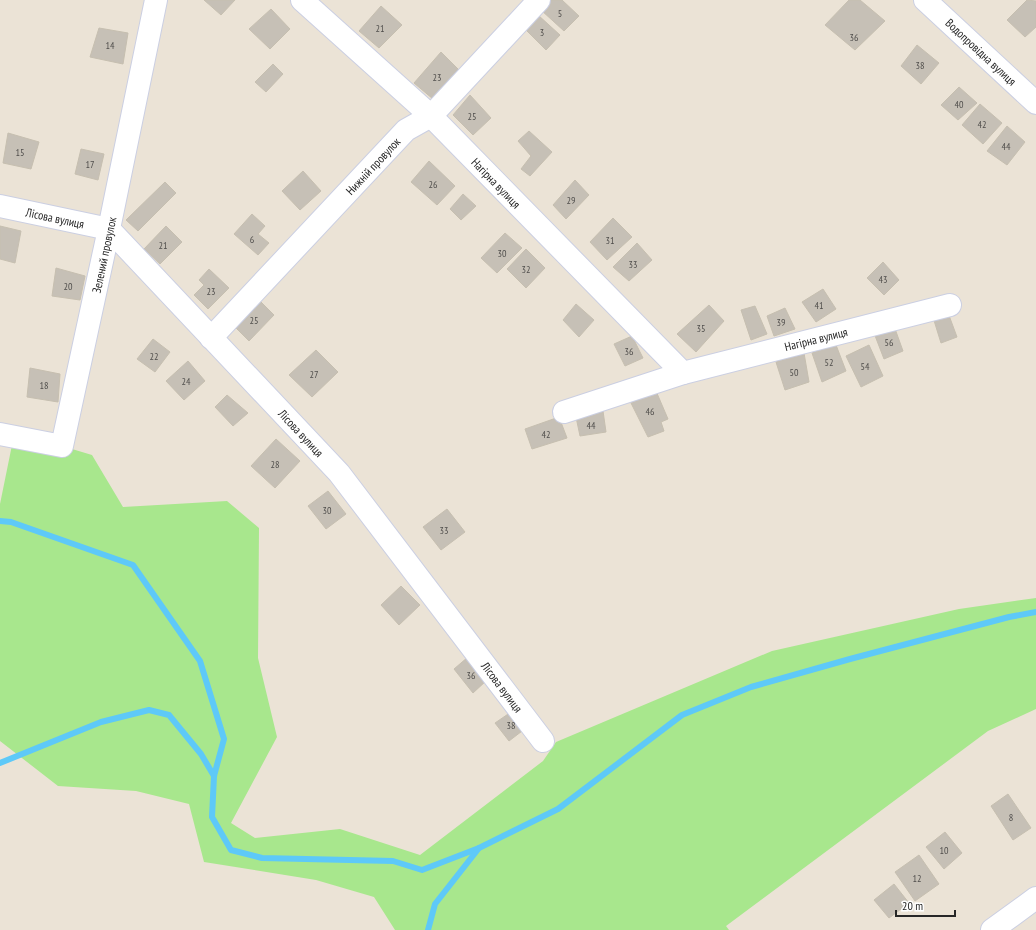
<svg xmlns="http://www.w3.org/2000/svg" width="1036" height="930" font-family="'PT Sans Narrow',sans-serif">
<style>
.green{fill:#a8e78d}
.lines{fill:none;stroke-linecap:round;stroke-linejoin:round}
.stream{stroke:#5ec9f8;stroke-width:6}
.building{fill:#c6c0b6;stroke:#c6bfb0}
.minor-casing{stroke:#cbcfe2;stroke-width:24}
.minor{stroke:#fff;stroke-width:22}
.labels{text-anchor:middle;dominant-baseline:central;stroke-width:3;stroke-linejoin:round;paint-order:stroke}
.number-label{font-size:10px;fill:#4f4d4b}
.street-label{font-size:12px;fill:#272727;stroke:#fff}
</style>
<rect width="100%" height="100%" fill="#ebe3d6"/>
<path class="green" d="M12 445 62 446 92 455 123 507 227 501 259 528 258 658 277 737 231 823 255 838 340 829 420 855 543 761 556 742 772 651 959 609 1036 598V709L988 731 726 926 729 930H395L374 897 316 880 204 862 189 804 136 791 58 786 0 741V504Z"/>
<g class="lines">
<g class="stream">
<path d="M0 521 11 522 133 565 200 661 224 739 214 776 212 817 231 850 262 858 393 861 422 870 479 848"/>
<path d="M0 763 101 722 149 710 169 715 201 754 214 776"/>
<path d="M428 930 435 904 479 848 558 809 682 715 751 687 850 659 1009 617 1036 612"/>
</g>
</g>
<g class="building">
<path d="M204 0H235L221 15Z"/>
<path d="M550 0H562L579 16 564 31 541 10Z"/>
<path d="M849 0H860L885 21 855 50 825 25Z"/>
<path d="M1027 0 1036 1V27L1025 37 1007 20Z"/>
<path d="M381 6 402 25 379 48 359 31Z"/>
<path d="M271 9 290 29 270 49 249 29Z"/>
<path d="M538 15 560 35 546 50 525 29Z"/>
<path d="M99 28 128 33 123 64 90 57Z"/>
<path d="M917 45 939 63 921 84 901 66Z"/>
<path d="M441 52 460 71 433 99 414 83Z"/>
<path d="M273 64 283 74 266 92 255 82Z"/>
<path d="M959 87 977 103 958 120 941 105Z"/>
<path d="M470 95 491 118 473 135 453 115Z"/>
<path d="M980 104 1002 123 983 144 962 125Z"/>
<path d="M1007 126 1025 142 1007 165 987 151Z"/>
<path d="M529 131 552 152 530 176 521 169 531 156 518 141Z"/>
<path d="M8 133 39 142 31 169 3 163Z"/>
<path d="M81 149 104 154 98 180 75 174Z"/>
<path d="M429 161 455 186 437 205 411 182Z"/>
<path d="M303 171 321 191 300 210 282 191Z"/>
<path d="M575 180 589 195 566 219 553 205Z"/>
<path d="M165 182 176 193 138 231 126 220Z"/>
<path d="M463 194 476 206 461 220 450 209Z"/>
<path d="M252 214 265 226 258 234 269 243 258 255 234 234Z"/>
<path d="M613 218 632 237 607 260 590 242Z"/>
<path d="M0 226 21 231 15 263 0 259Z"/>
<path d="M166 226 182 242 160 264 144 249Z"/>
<path d="M505 233 522 248 497 273 481 258Z"/>
<path d="M637 243 652 260 629 281 613 267Z"/>
<path d="M526 249 545 268 526 288 507 269Z"/>
<path d="M883 262 899 280 884 295 867 278Z"/>
<path d="M56 268 85 276 80 300 52 296Z"/>
<path d="M209 269 229 288 208 309 194 295 204 285 199 280Z"/>
<path d="M823 289 836 309 816 322 802 302Z"/>
<path d="M258 299 274 315 249 341 233 325Z"/>
<path d="M576 304 594 320 579 337 563 320Z"/>
<path d="M709 305 724 321 696 352 677 334Z"/>
<path d="M755 306 767 334 751 340 741 310Z"/>
<path d="M785 308 795 329 774 336 767 316Z"/>
<path d="M947 310 957 337 941 343 932 314Z"/>
<path d="M894 326 903 351 884 359 874 333Z"/>
<path d="M632 336 643 358 625 366 614 344Z"/>
<path d="M153 339 170 352 155 372 137 359Z"/>
<path d="M836 345 846 371 822 382 812 353Z"/>
<path d="M869 345 883 376 861 387 846 356Z"/>
<path d="M316 350 338 372 312 397 289 375Z"/>
<path d="M804 353 809 382 785 390 776 362Z"/>
<path d="M188 361 205 381 184 400 166 381Z"/>
<path d="M30 368 60 374 58 402 27 397Z"/>
<path d="M656 391 668 419 661 422 664 431 648 437 631 403Z"/>
<path d="M227 395 248 413 233 426 215 407Z"/>
<path d="M603 411 606 432 580 436 576 417Z"/>
<path d="M559 417 567 438 532 449 525 429Z"/>
<path d="M276 439 300 461 275 488 251 466Z"/>
<path d="M328 491 346 514 326 529 308 506Z"/>
<path d="M447 509 465 532 441 550 423 527Z"/>
<path d="M401 586 420 605 399 625 381 605Z"/>
<path d="M468 657 487 680 473 693 454 669Z"/>
<path d="M514 710 526 728 509 741 495 723Z"/>
<path d="M1008 794 1031 828 1013 840 991 806Z"/>
<path d="M945 832 962 853 944 869 926 847Z"/>
<path d="M919 855 939 884 915 901 895 872Z"/>
<path d="M894 884 909 903 889 918 874 900Z"/>
</g>
<g class="lines">
<defs>
<g id="minor">
<path d="M302 0 431 116 683 373 950 305"/>
<path d="M925 0 1036 103"/>
<path d="M0 206 109 229 339 473 543 741"/>
<path d="M211 338 406 130 431 116 539 0"/>
<path d="M564 412 683 373"/>
<path d="M0 434 62 446 109 229 156 0"/>
<path d="M992 930 1036 898"/>
</g>
</defs>
<use href="#minor" class="minor-casing"/>
<use href="#minor" class="minor"/>
</g>
<g class="labels">
<g class="number-label">
<text x="560" y="13">5</text>
<text x="380" y="28">21</text>
<text x="542" y="32">3</text>
<text x="854" y="37">36</text>
<text x="110" y="45">14</text>
<text x="920" y="65">38</text>
<text x="437" y="77">23</text>
<text x="959" y="104">40</text>
<text x="472" y="116">25</text>
<text x="982" y="124">42</text>
<text x="1006" y="146">44</text>
<text x="20" y="152">15</text>
<text x="90" y="164">17</text>
<text x="433" y="184">26</text>
<text x="571" y="200">29</text>
<text x="252" y="239">6</text>
<text x="610" y="240">31</text>
<text x="163" y="245">21</text>
<text x="502" y="253">30</text>
<text x="633" y="264">33</text>
<text x="526" y="269">32</text>
<text x="883" y="279">43</text>
<text x="68" y="286">20</text>
<text x="211" y="291">23</text>
<text x="819" y="305">41</text>
<text x="254" y="320">25</text>
<text x="781" y="322">39</text>
<text x="701" y="328">35</text>
<text x="889" y="342">56</text>
<text x="629" y="351">36</text>
<text x="154" y="356">22</text>
<text x="829" y="362">52</text>
<text x="865" y="366">54</text>
<text x="794" y="372">50</text>
<text x="314" y="374">27</text>
<text x="186" y="381">24</text>
<text x="44" y="385">18</text>
<text x="650" y="411">46</text>
<text x="591" y="425">44</text>
<text x="546" y="434">42</text>
<text x="275" y="464">28</text>
<text x="327" y="510">30</text>
<text x="444" y="530">33</text>
<text x="471" y="675">36</text>
<text x="511" y="725">38</text>
<text x="1011" y="817">8</text>
<text x="944" y="850">10</text>
<text x="917" y="878">12</text>
</g>
<g class="street-label">
<text transform="translate(981 52) rotate(43)">Водопровідна вулиця</text>
<text transform="translate(373 166) rotate(-47)">Нижній провулок</text>
<text transform="translate(496 183) rotate(46)">Нагірна вулиця</text>
<text transform="translate(55 218) rotate(12)">Лісова вулиця</text>
<text transform="translate(104 255) rotate(-78)">Зелений провулок</text>
<text transform="translate(816 339) rotate(-14)">Нагірна вулиця</text>
<text transform="translate(301 433) rotate(47)">Лісова вулиця</text>
<text transform="translate(502 687) rotate(53)">Лісова вулиця</text>
</g>
</g>
<path d="M896 910v6h59v-6" fill="none" stroke="#272727" stroke-width="2"/>
<text x="902" y="910" font-size="12" fill="#272727" stroke="#ffffff" stroke-width="3" paint-order="stroke">20 m</text>
</svg>
